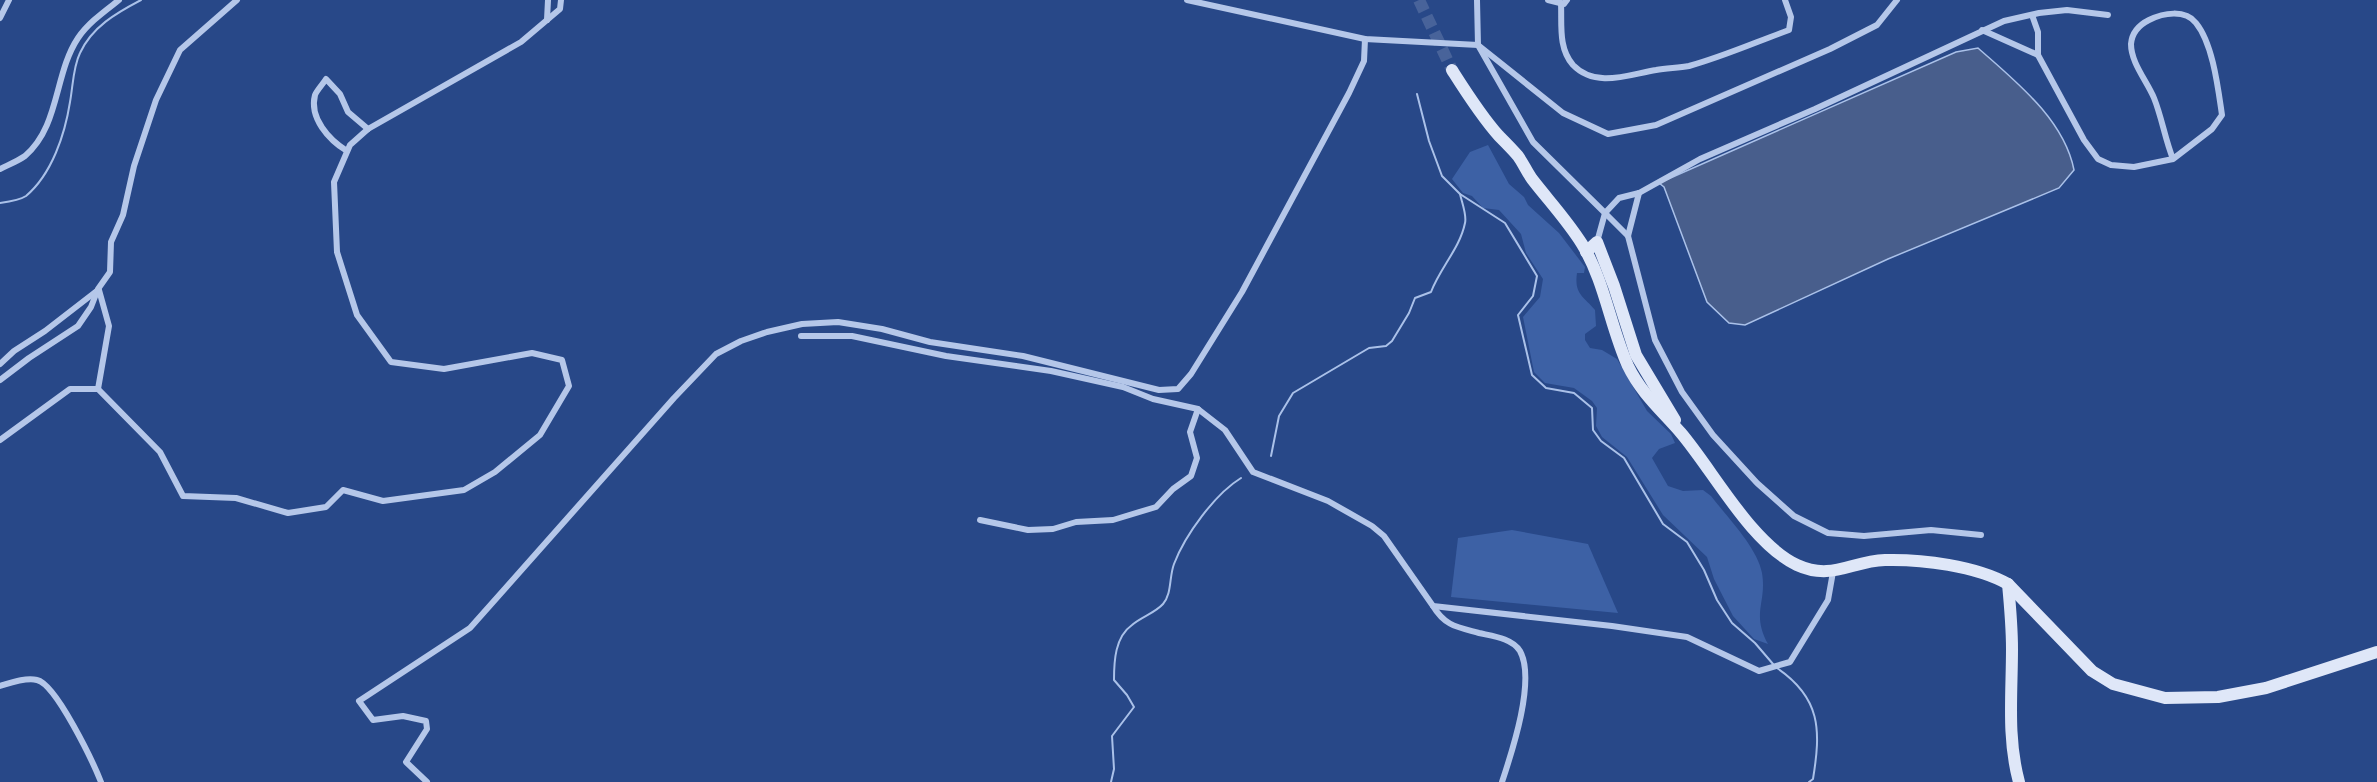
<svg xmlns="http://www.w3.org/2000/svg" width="2377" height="782" font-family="'Fira Sans',sans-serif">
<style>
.green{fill:#3d61a5}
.water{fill:#485e8c;stroke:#aac1e9;stroke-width:1.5}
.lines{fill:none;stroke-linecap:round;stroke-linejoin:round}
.stream{stroke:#aac1e9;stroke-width:2}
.secondary-tunnel{stroke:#48639a;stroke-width:12;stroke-dasharray:12 6;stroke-linecap:butt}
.street{stroke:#b5c7e9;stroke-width:6}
.secondary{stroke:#dfe7f8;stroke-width:12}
</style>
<rect width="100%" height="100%" fill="#284888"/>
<g class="green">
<path d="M1488 145 1509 184 1524 197 1528 205 1559 233 1585 267 1584 273H1577C1574 294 1583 296 1595 310L1596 326 1585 334V340L1590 348 1602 350 1617 359 1647 411 1671 434 1675 443 1659 449 1652 458 1668 486 1683 491 1703 490 1711 496C1727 517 1757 547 1762 573 1767 603 1751 613 1768 644L1754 639 1733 616 1714 579 1707 557 1663 515 1627 457 1602 437 1596 426 1597 408 1592 401 1574 388 1545 383 1534 372 1523 317 1540 297 1543 279 1526 253 1521 234 1499 210 1483 208 1472 196 1463 193 1452 179 1470 152Z"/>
<path d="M1512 530 1588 544 1618 613 1451 597 1458 538Z"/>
</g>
<path class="water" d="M1978 48C2015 81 2064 119 2074 170L2059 188 1888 259 1745 325 1729 323 1707 302 1664 187 1659 183 1956 52Z"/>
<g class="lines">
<g class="stream">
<path d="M1417 94 1429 141 1442 176 1460 194 1505 223 1537 276 1533 296 1518 315 1532 375 1546 388 1574 393 1592 408 1593 430 1601 441 1624 458 1663 524 1687 542 1704 570 1717 600 1732 623 1755 643 1773 664"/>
<path d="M0 203C7 202 20 200 26 196 52 174 65 134 70 102 73 86 73 67 80 53 92 27 116 13 141 0"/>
<path d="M1271 456 1279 416 1293 393 1369 348 1386 346 1392 341 1409 313 1415 298 1431 292C1440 268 1460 248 1465 223 1467 215 1462 203 1460 194"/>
<path d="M1777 668C1821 698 1821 730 1813 779L1809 782"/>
<path d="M1111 782 1114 769 1112 736 1134 707 1127 695 1114 680C1114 661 1115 637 1132 625 1141 617 1155 613 1163 604 1172 594 1169 577 1174 564 1185 535 1215 494 1241 478"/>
</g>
<path class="secondary-tunnel" d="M1419 0 1452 70"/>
<g class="street">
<path d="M1187 0 1365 39 1478 45 1563 113 1608 134 1656 125 1830 49 1877 25 1897 0"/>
<path d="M1477 0 1478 45 1533 142 1605 213 1597 242"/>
<path d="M1548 0 1564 4 1567 0"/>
<path d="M1561 3C1562 24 1558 48 1573 65 1596 89 1630 74 1656 70 1667 68 1678 68 1689 66 1722 57 1756 42 1789 30L1791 17 1785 0"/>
<path d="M2032 15 2038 32V55"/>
<path d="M0 18 9 0"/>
<path d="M547 20 548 0"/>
<path d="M1982 30 2038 55 2084 140 2098 159 2111 165 2134 167 2173 159C2165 139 2162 118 2154 98 2147 81 2131 63 2131 44 2132 32 2139 25 2149 20 2163 13 2185 9 2196 23 2213 44 2218 88 2222 115L2212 129 2173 159"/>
<path d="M347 151C329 140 309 118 315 95 317 90 323 84 326 79L340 94 348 112 368 129"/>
<path d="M0 169C8 165 18 161 25 156 60 126 54 74 78 38 88 23 105 11 119 0"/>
<path d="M1639 193 1628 236 1655 340 1682 392 1713 435 1757 483 1794 516 1828 533 1864 536 1931 530 1981 535"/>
<path d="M1628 236 1605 213 1619 198 1639 193 1700 159 1815 109 2004 21 2039 13 2067 10 2108 15"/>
<path d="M801 336H852L946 356 1051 371 1123 387 1153 399 1198 409 1225 430 1253 472 1328 501 1372 526 1384 536 1433 606 1612 626 1687 637 1759 671 1790 662 1828 600 1833 572"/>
<path d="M0 364 14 351 45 331 98 290"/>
<path d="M0 380 29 358 78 326 91 307 98 289 110 272 111 242 123 215 134 166 156 100 180 50 237 0"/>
<path d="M98 389 160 452 183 496 236 498 288 513 326 507 343 490 383 501 464 490 495 472 540 435 569 386 562 360 532 353 444 369 391 362 357 315 337 252 334 182 350 145 368 129 521 42 560 9 561 0"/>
<path d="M0 440 70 389H98L109 326 99 290"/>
<path d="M980 520 1028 530 1053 529 1076 522 1113 520 1156 507 1173 489 1191 476 1197 458 1190 432 1198 409"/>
<path d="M1433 606C1445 626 1457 627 1479 633 1492 636 1512 638 1520 651 1536 680 1512 752 1502 782"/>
<path d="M0 686C10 683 26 677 37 680 56 684 93 762 101 782"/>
<path d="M427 782 406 762 427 729 426 721 403 716 373 720 359 701 470 628 674 398 716 354 741 341 767 332 802 324 838 322 882 329 930 342 1023 356 1159 390 1178 389 1191 374 1242 292 1349 93 1364 61 1365 39"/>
</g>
<g class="secondary">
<path d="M1452 70C1466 92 1481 116 1499 136 1506 143 1512 149 1518 156 1523 163 1527 172 1532 179 1549 201 1567 220 1582 244 1605 282 1610 326 1628 366 1641 393 1662 411 1681 433 1714 472 1751 543 1797 565 1832 581 1851 561 1885 560 1922 559 1976 566 2008 584L2092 671 2113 684 2165 698 2218 697 2266 688 2377 652"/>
<path d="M1586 252 1597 242 1614 286 1636 355 1675 420"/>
<path d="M2008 584C2010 605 2012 627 2012 649 2012 694 2007 738 2019 782"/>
</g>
</g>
</svg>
